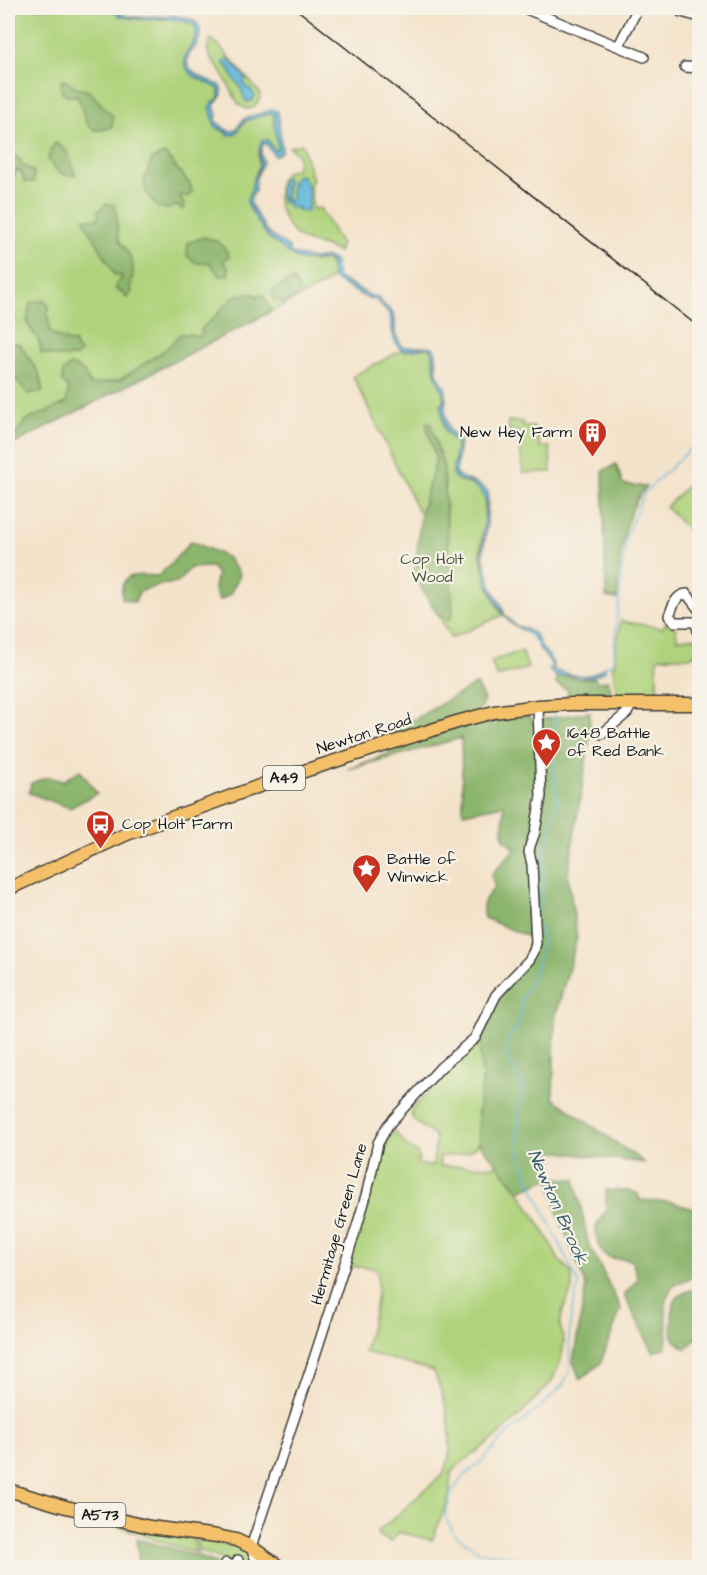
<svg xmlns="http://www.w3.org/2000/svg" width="707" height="1575" font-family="'Architects Daughter',sans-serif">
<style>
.green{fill:#afd37c;stroke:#66784c;stroke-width:1.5;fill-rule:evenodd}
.forest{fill:#8bb56c;stroke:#546844;stroke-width:1.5}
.water{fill:#5fb8dc;stroke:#3e6a7c;stroke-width:1.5}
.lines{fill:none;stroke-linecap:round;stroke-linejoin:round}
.stream{stroke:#5fb8dc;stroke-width:1.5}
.minor-casing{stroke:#3c3a36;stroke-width:12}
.major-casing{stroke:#3c3a36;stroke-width:15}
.minor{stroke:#fff;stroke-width:9}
.major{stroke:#f4c16a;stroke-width:12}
.rail{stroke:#1c1c1c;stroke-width:1.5}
.labels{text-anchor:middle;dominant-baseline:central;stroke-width:4.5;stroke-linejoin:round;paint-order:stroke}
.shield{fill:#f7f3e8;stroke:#5e5c59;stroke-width:1.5}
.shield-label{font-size:15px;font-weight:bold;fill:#1c1c1c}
.poi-label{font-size:16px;fill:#1c1c1c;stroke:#f7f3e8;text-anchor:start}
.park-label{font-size:16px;fill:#485339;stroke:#f7f3e8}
.street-label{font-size:16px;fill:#1c1c1c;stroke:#f7f3e8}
.water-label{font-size:18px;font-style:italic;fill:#375a69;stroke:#f7f3e8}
</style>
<rect width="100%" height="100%" fill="#f7f3e8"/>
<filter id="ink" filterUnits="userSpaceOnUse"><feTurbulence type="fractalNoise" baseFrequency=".0167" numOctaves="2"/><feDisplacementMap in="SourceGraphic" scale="12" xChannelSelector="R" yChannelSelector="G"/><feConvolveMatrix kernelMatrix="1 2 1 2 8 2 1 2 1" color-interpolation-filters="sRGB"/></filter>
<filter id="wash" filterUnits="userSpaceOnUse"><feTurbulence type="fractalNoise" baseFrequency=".008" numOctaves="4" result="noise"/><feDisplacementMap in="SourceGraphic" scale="24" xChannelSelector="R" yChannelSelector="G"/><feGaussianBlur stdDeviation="1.35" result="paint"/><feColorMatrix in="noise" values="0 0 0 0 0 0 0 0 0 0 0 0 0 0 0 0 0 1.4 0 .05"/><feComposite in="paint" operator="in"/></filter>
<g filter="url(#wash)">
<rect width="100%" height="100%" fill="#f4e3cb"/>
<g class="green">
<path d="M8 8H114L117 15C143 24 169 13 193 23 200 36 192 44 186 55L188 70 219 89V98L212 103 214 124 229 135 237 132C244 117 257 118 271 113L275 115 274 119 278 148 276 150C271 149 267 143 262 140L258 155 259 166 253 180 251 192 248 198V205L268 237 296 258 314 262 327 260C332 265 333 273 331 279L323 285 8 447Z"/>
<path d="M211 39 217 43 260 93V99L253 108 246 109 238 103 222 73 210 57 207 49Z"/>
<path d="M302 144 313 180 310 184 313 209 320 208 341 244 338 252C325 244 313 245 302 239 284 229 273 200 280 181 282 176 285 173 289 170H296C300 156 300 155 289 147ZM287 180 285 199 289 200 293 199 291 193 293 185 306 181C311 191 307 200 308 209L297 207 281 198Z"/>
<path d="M427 348 431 349 433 353 435 373 443 392 444 401 441 406 445 431 457 443 453 472 458 480 479 488 485 499 484 512 485 521 480 551 487 583 497 606 503 615 451 638 438 615 449 620 453 613 445 496 444 469 430 422 427 424 436 460 421 513 417 509 353 376 402 350 404 351Z"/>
<path d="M508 421 523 422V427H534V439H539L540 447H550L551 472 523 473 518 431 508 430Z"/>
<path d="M699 474V542L666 507Z"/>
<path d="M621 621 663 628 666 622 676 628 677 639 698 637 699 651 690 657H660L657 660V698L621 699 617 694 612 665 615 664V652Z"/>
<path d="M522 651 528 668 497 677 491 661Z"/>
<path d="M487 1026 482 1039 480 1053 483 1077 478 1112 479 1143C469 1156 455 1155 440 1156L439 1166H498L519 1191 551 1243 558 1259 572 1273V1289L563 1310 560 1325 564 1342 561 1360 552 1381 521 1414 498 1436 461 1463 451 1473 450 1489 447 1503 432 1540 399 1532 391 1542 378 1535V1532L442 1475C449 1466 450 1455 450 1444 451 1416 443 1397 434 1371L364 1352C371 1325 380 1298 377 1270L372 1268 347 1266 376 1154 389 1125 408 1147 417 1153 420 1159 417 1161V1164L433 1166 436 1137C430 1130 406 1121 412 1109 416 1103 425 1098 429 1091L430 1087 427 1085Z"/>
<path d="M106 1522 194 1538 195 1548 198 1553 171 1545Z"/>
<path d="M197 1537 248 1549 256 1567H242L200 1551 197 1546Z"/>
</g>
<g class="forest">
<path d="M63 80C76 85 74 89 89 91L113 117 112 127C82 139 86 115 78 96H68L61 91V83Z"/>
<path d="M55 143C69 148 72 162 75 175 61 177 57 171 48 160L50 152Z"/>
<path d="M8 153 20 159 22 165 34 172V182H24L22 172 16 170 14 177H8Z"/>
<path d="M165 154 190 184 192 191 189 197 182 195 180 196 185 207 182 209 177 206 166 209 156 206 146 192 144 181 152 159Z"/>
<path d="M106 204 114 205C120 216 115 228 119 239 120 243 125 247 127 251 135 263 134 275 130 288L132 291 128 298 125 297 124 293 116 290C115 285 116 282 121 280L122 276 115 275 84 220 85 218 97 219 99 216 98 211Z"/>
<path d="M204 237C218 241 224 243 229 257L223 261 229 269 228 275 220 276 209 262C199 265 195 263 187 256L188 243Z"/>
<path d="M293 279 301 292 285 303 274 300 272 291Z"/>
<path d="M244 294H254L256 297 258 295H264L271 311 8 447V436L17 434 25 421 66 403 69 389 62 382 63 372 70 365C84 369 84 372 90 385L120 380 166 349 180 334H190L198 337 202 334 201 330 236 295Z"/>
<path d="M44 300 49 306 48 315 50 332 61 339 75 343 76 348 80 352 76 357H60L41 353 40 343 27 323 30 303Z"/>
<path d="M12 343H19L39 373 43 391 28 394 8 370V347Z"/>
<path d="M430 422 444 469 445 496 453 613 449 620 438 615 422 590 415 571 421 513 436 460 426 423Z"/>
<path d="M616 464 623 484 646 487C621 515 620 563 617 599L606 597 603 471Z"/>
<path d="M191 541 227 557 240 575 230 594 219 601 214 587 217 574 211 567 190 568 177 583 159 585 139 592 135 602 122 599C119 570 137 575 158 576L169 566Z"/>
<path d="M569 676 581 679 595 678 597 682 609 680 612 698 566 700 568 690 556 684V677Z"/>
<path d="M476 684 484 700 478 713 344 754 343 751 383 737Z"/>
<path d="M590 712 589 744 568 875 577 938 555 1019 553 1098 645 1163 551 1151 550 1178 575 1179 588 1242 621 1309 600 1364 580 1379 573 1362 586 1286 558 1214 550 1178 519 1191 479 1143 478 1112 483 1077 480 1053 482 1039 495 1006 505 986 522 970 531 938 484 918C481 905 484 897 495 888L491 875 515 849 503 838 504 805 463 813 461 738 348 769 473 721 523 715 528 716 533 721Z"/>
<path d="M80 770 97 793 70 808 29 793 31 783 48 777 63 781Z"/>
<path d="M606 1190 631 1191 638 1194 640 1200 672 1202 699 1211V1275C692 1278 679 1281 673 1287 658 1301 672 1331 665 1348L653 1352 624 1295 638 1279 632 1261C622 1256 616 1261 609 1257 598 1253 593 1232 598 1222 600 1218 605 1215 606 1210 607 1204 606 1197 606 1190Z"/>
<path d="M699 1281V1335L686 1349C683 1346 677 1343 674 1339 671 1334 671 1325 672 1320 672 1300 676 1293 696 1289L699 1286Z"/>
<path d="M137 1539 197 1556 227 1567H139Z"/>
</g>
<g class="water">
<path d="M114 8H117C126 24 152 13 167 17L169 15C188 17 208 19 197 44 193 51 185 56 188 65 191 75 211 81 220 85 226 95 219 98 214 106L217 115 216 121C219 124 227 132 232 131 238 131 240 121 245 118 254 114 265 113 273 109L278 112 282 150 279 154 275 156 266 144H263L261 153 263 162 256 178 255 190 250 200 251 205 268 233 289 248 292 254 314 259 325 257 334 260 338 278 371 296 377 297 381 302 392 312 395 320V334L402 346C412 350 423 344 433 347L436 353 437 373 445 387 446 394 445 412 449 430 460 440 456 474C466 483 478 480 488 492L487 525 483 555 492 588 501 603 505 615 516 626 524 628 535 634 541 647 549 656 553 664 554 670C565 674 586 679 597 672 600 670 602 668 605 666V671L590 678 569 675 561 677 554 675 549 670 552 669 550 662 540 650 535 638 510 623 502 612 487 582 483 561 482 550 486 505 485 499 482 492 472 484 458 480 453 476V467L456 460 454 455 457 449V443L445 431 441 406 444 401 443 392 435 373 433 353 431 349 427 348 404 351C402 349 398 347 396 344 392 338 392 322 390 314L385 310 377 300 367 298 340 283 333 278 330 262 327 260C316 260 305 262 295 258 292 256 273 241 269 238 265 234 248 207 247 202 247 196 248 199 250 194 252 190 251 185 253 180 255 176 258 172 259 167 261 158 257 149 262 140H268C270 143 271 149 276 150L278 148 274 119 275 115 271 113 245 121 235 134 230 135 215 126 210 107 212 103 219 98V89C210 82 187 78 185 64 182 48 204 42 193 24 169 13 142 24 117 15Z"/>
<path d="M227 57 245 77 244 85 252 91 255 96 252 101 247 102C243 97 243 93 240 87 237 81 231 78 230 69L225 65 223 62 228 59Z"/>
<path d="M297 175 303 176C306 182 310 193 309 201 309 204 308 208 308 211 303 214 302 210 297 210V207L289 208 288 203H283C279 195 279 184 285 177L289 183 286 185 285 199 289 200 292 199C290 191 291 182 297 175Z"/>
</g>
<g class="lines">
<g class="stream">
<path d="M528 633 539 646"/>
<path d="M604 668 614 661V647L626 537 644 493 692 447 700 442"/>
<path d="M539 915 543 886 544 856 556 812 557 797 554 773 555 711"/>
<path d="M540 926 543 942 534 975 522 998 519 1027 507 1039V1057L523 1086 519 1107 518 1148 529 1180 579 1284 571 1315 569 1338 570 1371 563 1385 541 1407 505 1436 483 1460 462 1478 452 1492 445 1516 454 1534 480 1552 582 1568"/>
</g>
</g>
</g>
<g filter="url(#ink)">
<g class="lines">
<defs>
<g id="minor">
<path d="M524 8 570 27"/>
<path d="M681 12 700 17"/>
<path d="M573 28 644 57"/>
<path d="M619 45 638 8"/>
<path d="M685 67 700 68"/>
<path d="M699 68 700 40"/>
<path d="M700 611 687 594C675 595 673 606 669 616L675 622H696L700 641"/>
<path d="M602 734 627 713 632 704"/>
<path d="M226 1563 235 1567 238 1560"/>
<path d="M259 1568 251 1547 310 1371 358 1223 367 1192 378 1143 388 1125 440 1068 475 1038 496 995 529 960 534 951 536 943 532 864 529 852 530 846 535 832 541 796 538 706"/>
</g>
<g id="major">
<path d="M8 889 127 834 273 781 460 721 494 712 538 706 572 704H700"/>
<path d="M8 1490 66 1507 150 1527 217 1536 236 1540 251 1547 281 1568"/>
</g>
</defs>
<use href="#minor" class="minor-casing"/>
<use href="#major" class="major-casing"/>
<use href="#minor" class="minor"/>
<use href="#major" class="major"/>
<path class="rail" d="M295 8 700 328"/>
</g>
</g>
<defs>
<symbol id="building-pin" viewBox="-11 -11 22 30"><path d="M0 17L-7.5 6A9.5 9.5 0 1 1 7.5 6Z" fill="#c8321e" stroke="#f7f3e8"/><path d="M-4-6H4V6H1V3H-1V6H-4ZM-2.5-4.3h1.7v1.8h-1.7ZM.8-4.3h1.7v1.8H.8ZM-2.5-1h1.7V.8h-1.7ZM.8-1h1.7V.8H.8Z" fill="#fff"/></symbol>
<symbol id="sight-pin" viewBox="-11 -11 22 30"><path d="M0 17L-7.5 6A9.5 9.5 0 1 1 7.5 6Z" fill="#c8321e" stroke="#f7f3e8"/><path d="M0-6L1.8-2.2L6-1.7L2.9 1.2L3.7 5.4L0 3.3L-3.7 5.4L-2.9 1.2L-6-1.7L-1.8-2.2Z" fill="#fff"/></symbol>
<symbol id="bus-pin" viewBox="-11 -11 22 30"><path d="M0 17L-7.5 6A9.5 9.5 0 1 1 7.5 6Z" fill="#c8321e" stroke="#f7f3e8"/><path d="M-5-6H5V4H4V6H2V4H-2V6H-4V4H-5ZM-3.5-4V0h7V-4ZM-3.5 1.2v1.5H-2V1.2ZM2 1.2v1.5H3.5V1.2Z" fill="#fff"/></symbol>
</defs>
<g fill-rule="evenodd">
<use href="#building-pin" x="576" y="416" width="33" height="45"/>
<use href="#sight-pin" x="530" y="726" width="33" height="45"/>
<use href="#bus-pin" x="84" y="808" width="33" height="45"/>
<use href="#sight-pin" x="350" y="852" width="33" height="45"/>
</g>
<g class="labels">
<g class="shield">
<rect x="263" y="766" width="42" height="24" rx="4.5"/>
<rect x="74.5" y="1503" width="51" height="24" rx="4.5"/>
</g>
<g class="shield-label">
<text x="284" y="778">A49</text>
<text x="100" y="1515">A573</text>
</g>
<g class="poi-label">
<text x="572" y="432" text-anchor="end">New Hey Farm</text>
<text x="567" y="733">1648 Battle<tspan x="567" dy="18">of Red Bank</tspan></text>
<text x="122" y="824">Cop Holt Farm</text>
<text x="387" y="859">Battle of<tspan x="387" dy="18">Winwick</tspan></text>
</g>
<g class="park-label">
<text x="432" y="559">Cop Holt<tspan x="432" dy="18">Wood</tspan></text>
</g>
<g class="street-label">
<text transform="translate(364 734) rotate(-18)">Newton Road</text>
<text transform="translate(339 1224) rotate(-74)">Hermitage Green Lane</text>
</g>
<g class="water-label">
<text transform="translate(558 1207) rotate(66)">Newton Brook</text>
</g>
</g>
<rect width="707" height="1575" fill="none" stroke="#f7f3e8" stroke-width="30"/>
</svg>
